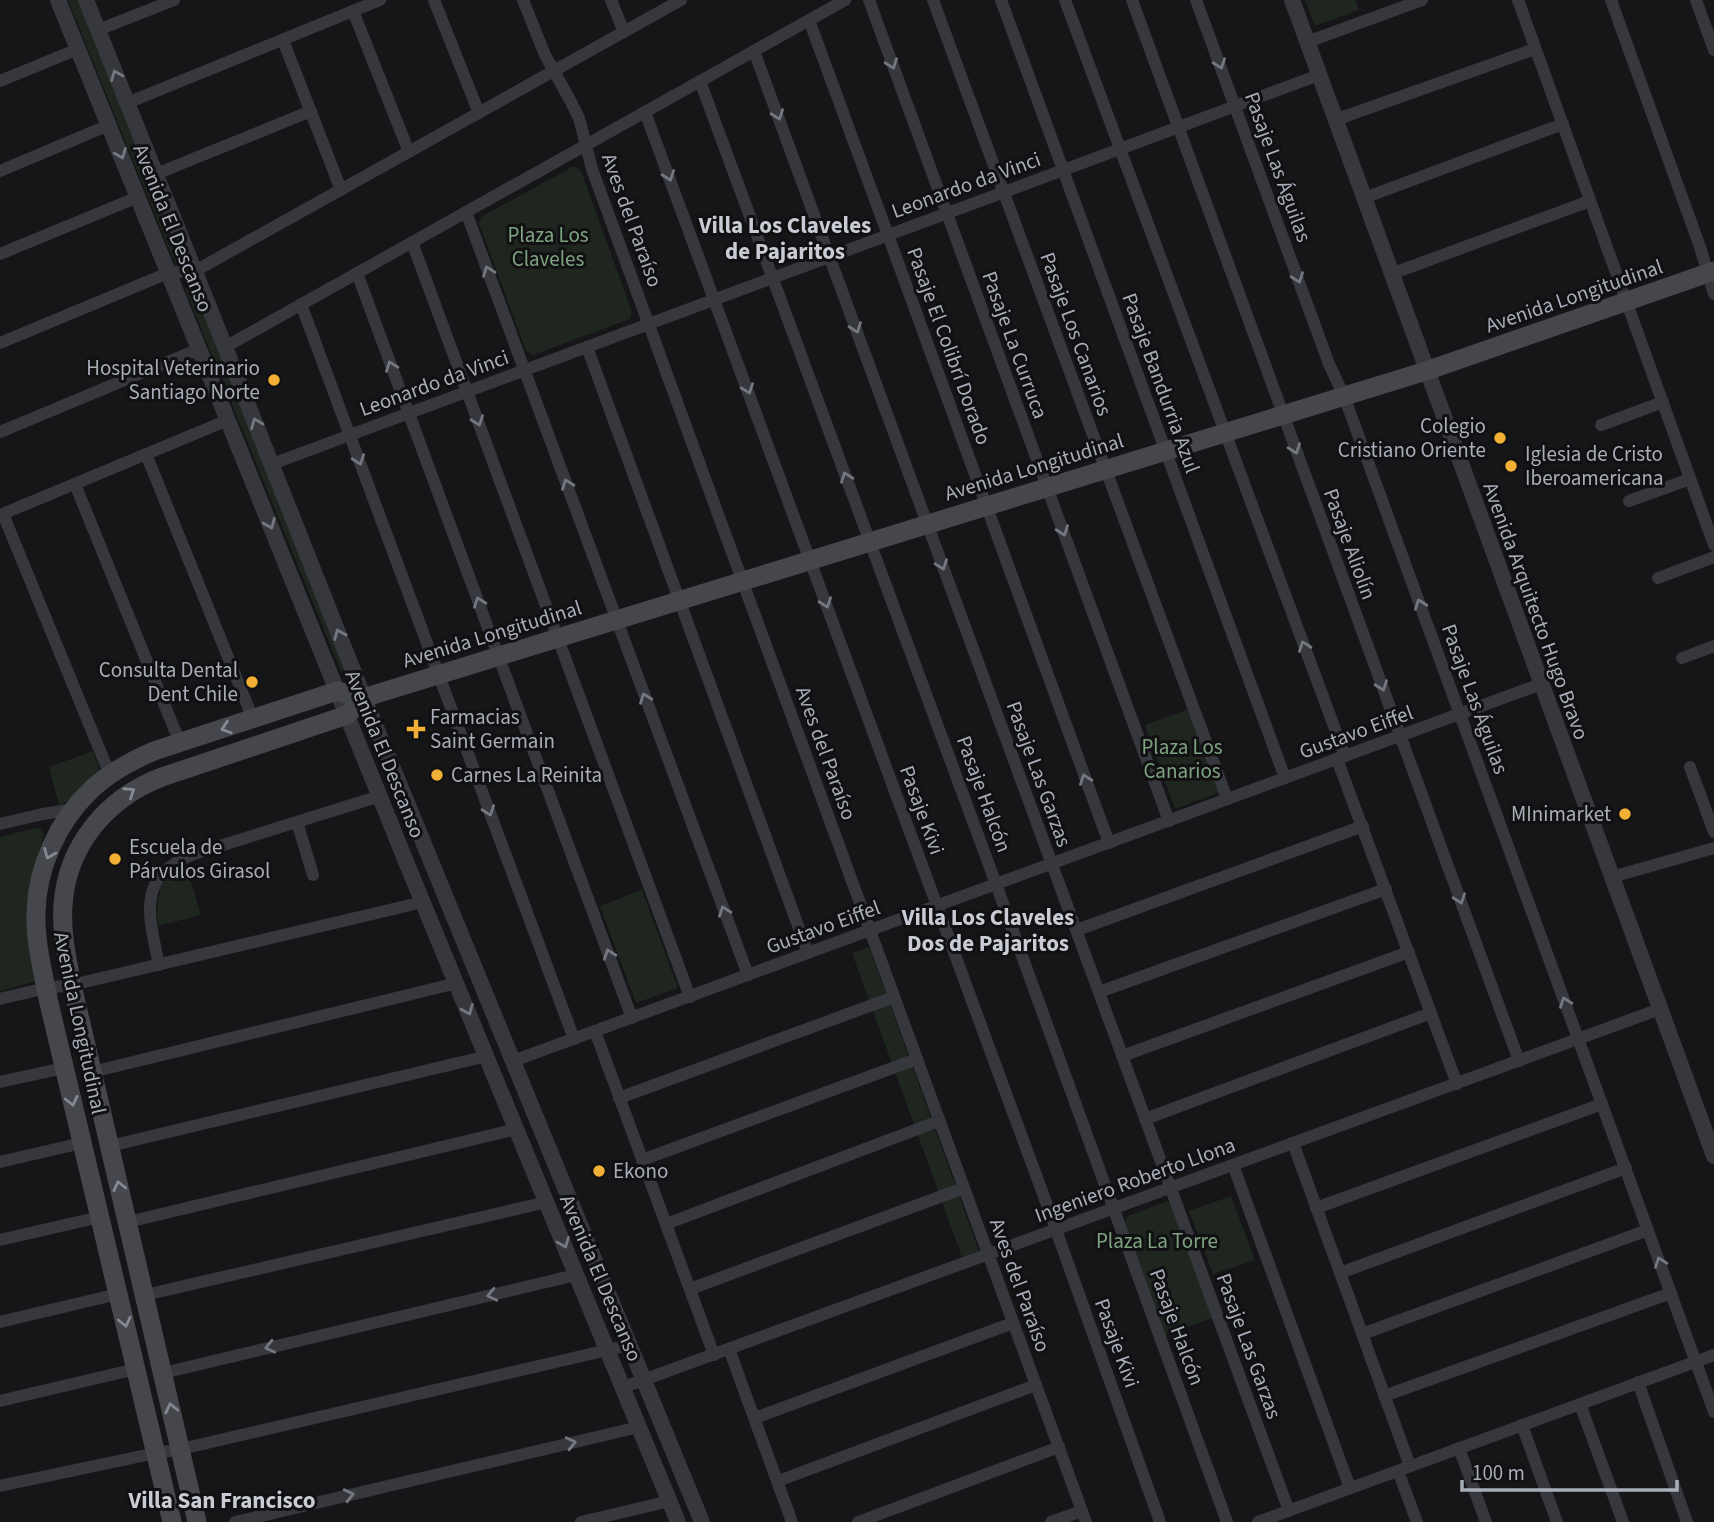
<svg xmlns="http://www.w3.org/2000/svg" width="1714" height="1522" font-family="'Source Sans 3',sans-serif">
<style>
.green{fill:#1e261f}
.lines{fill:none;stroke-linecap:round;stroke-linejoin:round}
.minor{stroke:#37383d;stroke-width:12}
.tertiary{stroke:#37383d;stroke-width:16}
.secondary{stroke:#45474d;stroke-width:19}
.oneway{stroke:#757881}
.oneway2{stroke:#858993}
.poi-dot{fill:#f2b134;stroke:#111113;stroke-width:2.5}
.labels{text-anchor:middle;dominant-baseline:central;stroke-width:6;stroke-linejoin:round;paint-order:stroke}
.street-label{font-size:21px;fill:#a8adb8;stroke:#111113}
.park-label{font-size:21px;fill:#7fa381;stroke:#111113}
.poi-label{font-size:21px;fill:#a8adb8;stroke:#111113;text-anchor:start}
.neighbourhood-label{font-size:23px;font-weight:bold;fill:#c9ccd4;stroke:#111113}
</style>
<rect width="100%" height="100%" fill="#161618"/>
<g class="green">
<path d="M68 0H78L185 263 176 266Z"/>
<path d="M1305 0H1355L1359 10 1315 26Z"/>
<path d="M574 166 581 171 632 312 630 319 533 355 526 351 479 223 481 217Z"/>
<path d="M195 285 352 673 342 674 185 289Z"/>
<path d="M1189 709 1220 792 1175 809 1145 725Z"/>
<path d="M93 751 101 775 72 800 59 805 49 767Z"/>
<path d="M36 828 40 829 44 834 39 852 37 981 0 991V837Z"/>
<path d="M186 865 201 915 158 926C156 898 158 876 186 865Z"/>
<path d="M642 890 678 988 636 1003 600 906Z"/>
<path d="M869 947 979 1251 962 1257 852 953Z"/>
<path d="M1231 1196 1255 1260 1213 1274 1189 1211Z"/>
<path d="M1167 1201 1172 1204 1213 1318 1164 1335 1123 1225 1128 1216Z"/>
</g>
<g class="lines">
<g class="minor">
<path d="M434 0 479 113"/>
<path d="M523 0 545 55 570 100 579 118 592 169 1086 1522"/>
<path d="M611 0 624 32"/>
<path d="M869 0 1169 821"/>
<path d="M933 0 1227 799"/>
<path d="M1001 0 1285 778"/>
<path d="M1065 0 1345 756"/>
<path d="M1132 0 1519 1061"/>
<path d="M1196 0 1329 364 1344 396 1714 1412"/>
<path d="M1518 0 1714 545"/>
<path d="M1611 0 1700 247 1714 294"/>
<path d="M1696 0 1714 50"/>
<path d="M353 11 409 152"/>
<path d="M809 20 888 235 1109 843"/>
<path d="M98 30 174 0"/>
<path d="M283 40 341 190"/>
<path d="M1307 42 1422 0"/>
<path d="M754 51 1289 1511"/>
<path d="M0 81 78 49"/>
<path d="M700 81 996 884 1227 1522"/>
<path d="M127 103 380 0"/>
<path d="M645 112 1050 1213 1160 1522"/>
<path d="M1335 120 1535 49"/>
<path d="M0 171 109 125"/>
<path d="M156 174 311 111"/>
<path d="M1364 198 1563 124"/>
<path d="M466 212 748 975"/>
<path d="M412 242 690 997"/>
<path d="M0 254 138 197"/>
<path d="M357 273 632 1018"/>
<path d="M1391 274 1590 201"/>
<path d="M301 304 574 1039"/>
<path d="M0 343 168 273 195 271 681 0"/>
<path d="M225 347 845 0"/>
<path d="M587 347 808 953"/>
<path d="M1601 425 1663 402"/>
<path d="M0 432 199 349"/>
<path d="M146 454 253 719"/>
<path d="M272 464 1319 75"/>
<path d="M75 484 180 743"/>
<path d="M1629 501 1690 479"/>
<path d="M3 514 110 775"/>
<path d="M0 515 228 420"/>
<path d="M1658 578 1714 557"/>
<path d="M1682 658 1714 646"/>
<path d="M1337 759 1457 1084"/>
<path d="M1690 767 1714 832"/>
<path d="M297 822 313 875"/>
<path d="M0 824 43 814 74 809"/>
<path d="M1612 877 1714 848"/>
<path d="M1077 930 1363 826"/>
<path d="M159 965C149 916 135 876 194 854L380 796"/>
<path d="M1099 992 1386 889"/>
<path d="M0 999 46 988 72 985 423 902"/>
<path d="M595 1031 714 1355"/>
<path d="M1122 1056 1409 952"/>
<path d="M513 1061 1541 684"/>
<path d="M92 1072 457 983"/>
<path d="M0 1082 64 1068"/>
<path d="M619 1098 894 997"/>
<path d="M1145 1119 1431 1013"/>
<path d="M1293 1143 1410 1466"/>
<path d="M110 1146 487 1056"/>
<path d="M642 1160 917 1059"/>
<path d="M0 1162 82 1143"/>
<path d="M1233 1165 1350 1488"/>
<path d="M1316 1208 1602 1104"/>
<path d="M128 1222 517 1129"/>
<path d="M666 1224 939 1121"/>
<path d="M0 1240 100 1217"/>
<path d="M1340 1273 1626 1168"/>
<path d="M690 1289 964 1188"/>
<path d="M145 1295 547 1202"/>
<path d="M0 1322 118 1294"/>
<path d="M1362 1334 1648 1230"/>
<path d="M729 1349 792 1522"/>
<path d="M163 1373 576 1275"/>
<path d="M1638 1382 1687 1522"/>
<path d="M624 1387 1660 1009"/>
<path d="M1384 1396 1671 1293"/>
<path d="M0 1401 136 1369"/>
<path d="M1580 1404 1623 1522"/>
<path d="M755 1418 1013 1323"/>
<path d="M1522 1425 1557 1522"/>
<path d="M1459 1448 1486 1522"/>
<path d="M1398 1471 1417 1522"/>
<path d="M778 1481 1036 1385"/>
<path d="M0 1486 156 1453 181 1449 629 1345"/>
<path d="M235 1522 639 1427"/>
<path d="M581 1522 670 1501"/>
<path d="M858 1522 1059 1447"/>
<path d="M1051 1522 1082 1511"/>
<path d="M1258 1522 1714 1355"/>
</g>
<g class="tertiary">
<path d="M58 0 409 869 678 1522"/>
<path d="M86 0 225 347 364 698 702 1522"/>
<path d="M1292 0 1714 1156"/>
</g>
<g class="secondary">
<path d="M172 1522 49 1003C43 973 35 942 36 912 37 868 58 821 90 791 108 773 131 761 154 751L337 691 364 698"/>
<path d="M197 1522 72 985C67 959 61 932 63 905 67 845 107 798 162 777L347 715 364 698 376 694 1426 371 1714 271"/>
</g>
</g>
<defs><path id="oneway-chevron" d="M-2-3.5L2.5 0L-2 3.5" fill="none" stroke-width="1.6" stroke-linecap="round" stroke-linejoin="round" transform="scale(1.75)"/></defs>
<g class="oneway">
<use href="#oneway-chevron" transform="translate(892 64) rotate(70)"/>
<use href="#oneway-chevron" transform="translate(1220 64) rotate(70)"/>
<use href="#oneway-chevron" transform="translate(116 75) rotate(-112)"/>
<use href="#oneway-chevron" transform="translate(778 115) rotate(70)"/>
<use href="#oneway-chevron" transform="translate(121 154) rotate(68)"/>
<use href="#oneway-chevron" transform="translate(669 176) rotate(70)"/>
<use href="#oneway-chevron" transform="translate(488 271) rotate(-110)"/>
<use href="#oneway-chevron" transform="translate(1298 278) rotate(70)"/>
<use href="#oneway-chevron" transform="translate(856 328) rotate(70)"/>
<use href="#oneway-chevron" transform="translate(391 366) rotate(-110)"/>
<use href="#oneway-chevron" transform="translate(748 389) rotate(70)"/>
<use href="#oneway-chevron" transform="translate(478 421) rotate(70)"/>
<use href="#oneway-chevron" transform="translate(256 423) rotate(-112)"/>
<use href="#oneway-chevron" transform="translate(1295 449) rotate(70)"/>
<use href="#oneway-chevron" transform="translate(359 460) rotate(70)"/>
<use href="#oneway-chevron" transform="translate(846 477) rotate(-110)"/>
<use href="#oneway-chevron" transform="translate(567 484) rotate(-110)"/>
<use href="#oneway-chevron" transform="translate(270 524) rotate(68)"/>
<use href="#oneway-chevron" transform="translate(1063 531) rotate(70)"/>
<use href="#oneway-chevron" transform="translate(942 565) rotate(70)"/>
<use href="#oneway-chevron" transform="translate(479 602) rotate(-110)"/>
<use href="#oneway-chevron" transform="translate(826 603) rotate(70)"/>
<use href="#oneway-chevron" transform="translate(1420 604) rotate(-110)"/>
<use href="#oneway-chevron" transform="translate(339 634) rotate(-112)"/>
<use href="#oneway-chevron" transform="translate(1304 646) rotate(-110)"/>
<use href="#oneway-chevron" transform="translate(1382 686) rotate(70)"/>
<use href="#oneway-chevron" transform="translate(645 698) rotate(-110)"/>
<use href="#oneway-chevron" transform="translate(1085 779) rotate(-110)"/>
<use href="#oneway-chevron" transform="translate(489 811) rotate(70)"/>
<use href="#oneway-chevron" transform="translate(1460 899) rotate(70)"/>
<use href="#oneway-chevron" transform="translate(724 911) rotate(-110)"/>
<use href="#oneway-chevron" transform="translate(609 954) rotate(-110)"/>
<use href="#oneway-chevron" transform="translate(1565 1002) rotate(-110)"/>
<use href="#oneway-chevron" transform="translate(468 1010) rotate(67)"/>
<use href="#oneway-chevron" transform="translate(564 1243) rotate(68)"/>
<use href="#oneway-chevron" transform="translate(1660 1262) rotate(-110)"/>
<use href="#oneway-chevron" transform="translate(492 1295) rotate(167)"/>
<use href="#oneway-chevron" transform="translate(270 1347) rotate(167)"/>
<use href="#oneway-chevron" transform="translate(571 1443) rotate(-13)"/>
<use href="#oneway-chevron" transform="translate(349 1495) rotate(-13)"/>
</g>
<g class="oneway2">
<use href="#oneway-chevron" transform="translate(226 728) rotate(162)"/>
<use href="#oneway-chevron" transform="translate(130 792) rotate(-33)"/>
<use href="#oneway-chevron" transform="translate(49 854) rotate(112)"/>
<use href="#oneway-chevron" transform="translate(72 1101) rotate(77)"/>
<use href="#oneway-chevron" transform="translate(119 1186) rotate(-103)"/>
<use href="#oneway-chevron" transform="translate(125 1322) rotate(77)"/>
<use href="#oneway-chevron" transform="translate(171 1408) rotate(-103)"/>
</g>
<g class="poi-dot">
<circle cx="274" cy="380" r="7"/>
<circle cx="1500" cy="438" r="7"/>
<circle cx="1511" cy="466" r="7"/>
<circle cx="252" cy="682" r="7"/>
<path d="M412.5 718.5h7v7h7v7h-7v7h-7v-7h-7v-7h7z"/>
<circle cx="437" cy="775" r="7"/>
<circle cx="1625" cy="814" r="7"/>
<circle cx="115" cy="859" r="7"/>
<circle cx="599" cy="1171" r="7"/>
</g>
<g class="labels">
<g class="street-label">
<text transform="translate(1278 167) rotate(70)">Pasaje Las Águilas</text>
<text transform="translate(966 185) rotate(-20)">Leonardo da Vinci</text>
<text transform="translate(632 220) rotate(70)">Aves del Paraíso</text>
<text transform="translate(173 228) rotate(68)">Avenida El Descanso</text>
<text transform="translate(1574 296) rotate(-19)">Avenida Longitudinal</text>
<text transform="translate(1076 334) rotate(70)">Pasaje Los Canarios</text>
<text transform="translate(1015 345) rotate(70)">Pasaje La Curruca</text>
<text transform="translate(949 346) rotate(70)">Pasaje El Colibrí Dorado</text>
<text transform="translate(434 383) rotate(-20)">Leonardo da Vinci</text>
<text transform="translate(1161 383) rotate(70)">Pasaje Bandurria Azul</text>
<text transform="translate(1034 467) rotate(-17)">Avenida Longitudinal</text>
<text transform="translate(1350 544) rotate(70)">Pasaje Aliolín</text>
<text transform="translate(1536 611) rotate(70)">Avenida Arquitecto Hugo Bravo</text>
<text transform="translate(492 634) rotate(-17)">Avenida Longitudinal</text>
<text transform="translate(1475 699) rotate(70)">Pasaje Las Águilas</text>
<text transform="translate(1356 732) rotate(-20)">Gustavo Eiffel</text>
<text transform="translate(826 753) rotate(70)">Aves del Paraíso</text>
<text transform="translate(385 754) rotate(68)">Avenida El Descanso</text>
<text transform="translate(1039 774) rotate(70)">Pasaje Las Garzas</text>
<text transform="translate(984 794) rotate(70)">Pasaje Halcón</text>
<text transform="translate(922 810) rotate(70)">Pasaje Kivi</text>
<text transform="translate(823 927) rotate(-20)">Gustavo Eiffel</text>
<text transform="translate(80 1023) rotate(78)">Avenida Longitudinal</text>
<text transform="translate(1135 1180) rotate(-20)">Ingeniero Roberto Llona</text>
<text transform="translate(601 1278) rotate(67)">Avenida El Descanso</text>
<text transform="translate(1020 1285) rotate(70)">Aves del Paraíso</text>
<text transform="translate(1177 1327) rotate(70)">Pasaje Halcón</text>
<text transform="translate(1117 1343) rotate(70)">Pasaje Kivi</text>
<text transform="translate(1249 1346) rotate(70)">Pasaje Las Garzas</text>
</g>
<g class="park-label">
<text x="548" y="235">Plaza Los<tspan x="548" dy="24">Claveles</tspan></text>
<text x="1182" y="747">Plaza Los<tspan x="1182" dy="24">Canarios</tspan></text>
<text x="1157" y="1241">Plaza La Torre</text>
</g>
<g class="poi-label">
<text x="260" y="368" text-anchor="end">Hospital Veterinario<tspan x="260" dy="24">Santiago Norte</tspan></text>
<text x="1486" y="426" text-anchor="end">Colegio<tspan x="1486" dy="24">Cristiano Oriente</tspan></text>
<text x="1525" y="454">Iglesia de Cristo<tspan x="1525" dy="24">Iberoamericana</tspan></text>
<text x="238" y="670" text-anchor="end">Consulta Dental<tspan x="238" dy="24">Dent Chile</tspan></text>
<text x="430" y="717">Farmacias<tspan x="430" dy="24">Saint Germain</tspan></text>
<text x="451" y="775">Carnes La Reinita</text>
<text x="1611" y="814" text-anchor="end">MInimarket</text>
<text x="129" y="847">Escuela de<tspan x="129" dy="24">Párvulos Girasol</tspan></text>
<text x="613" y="1171">Ekono</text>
</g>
<g class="neighbourhood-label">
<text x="785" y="225">Villa Los Claveles<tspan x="785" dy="26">de Pajaritos</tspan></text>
<text x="988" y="917">Villa Los Claveles<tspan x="988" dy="26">Dos de Pajaritos</tspan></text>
<text x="222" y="1500">Villa San Francisco</text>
</g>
</g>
<path d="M1462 1480v10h215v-10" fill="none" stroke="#a8adb8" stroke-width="3.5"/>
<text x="1472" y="1480" font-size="21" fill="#a8adb8" stroke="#111113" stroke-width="5" paint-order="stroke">100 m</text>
</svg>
